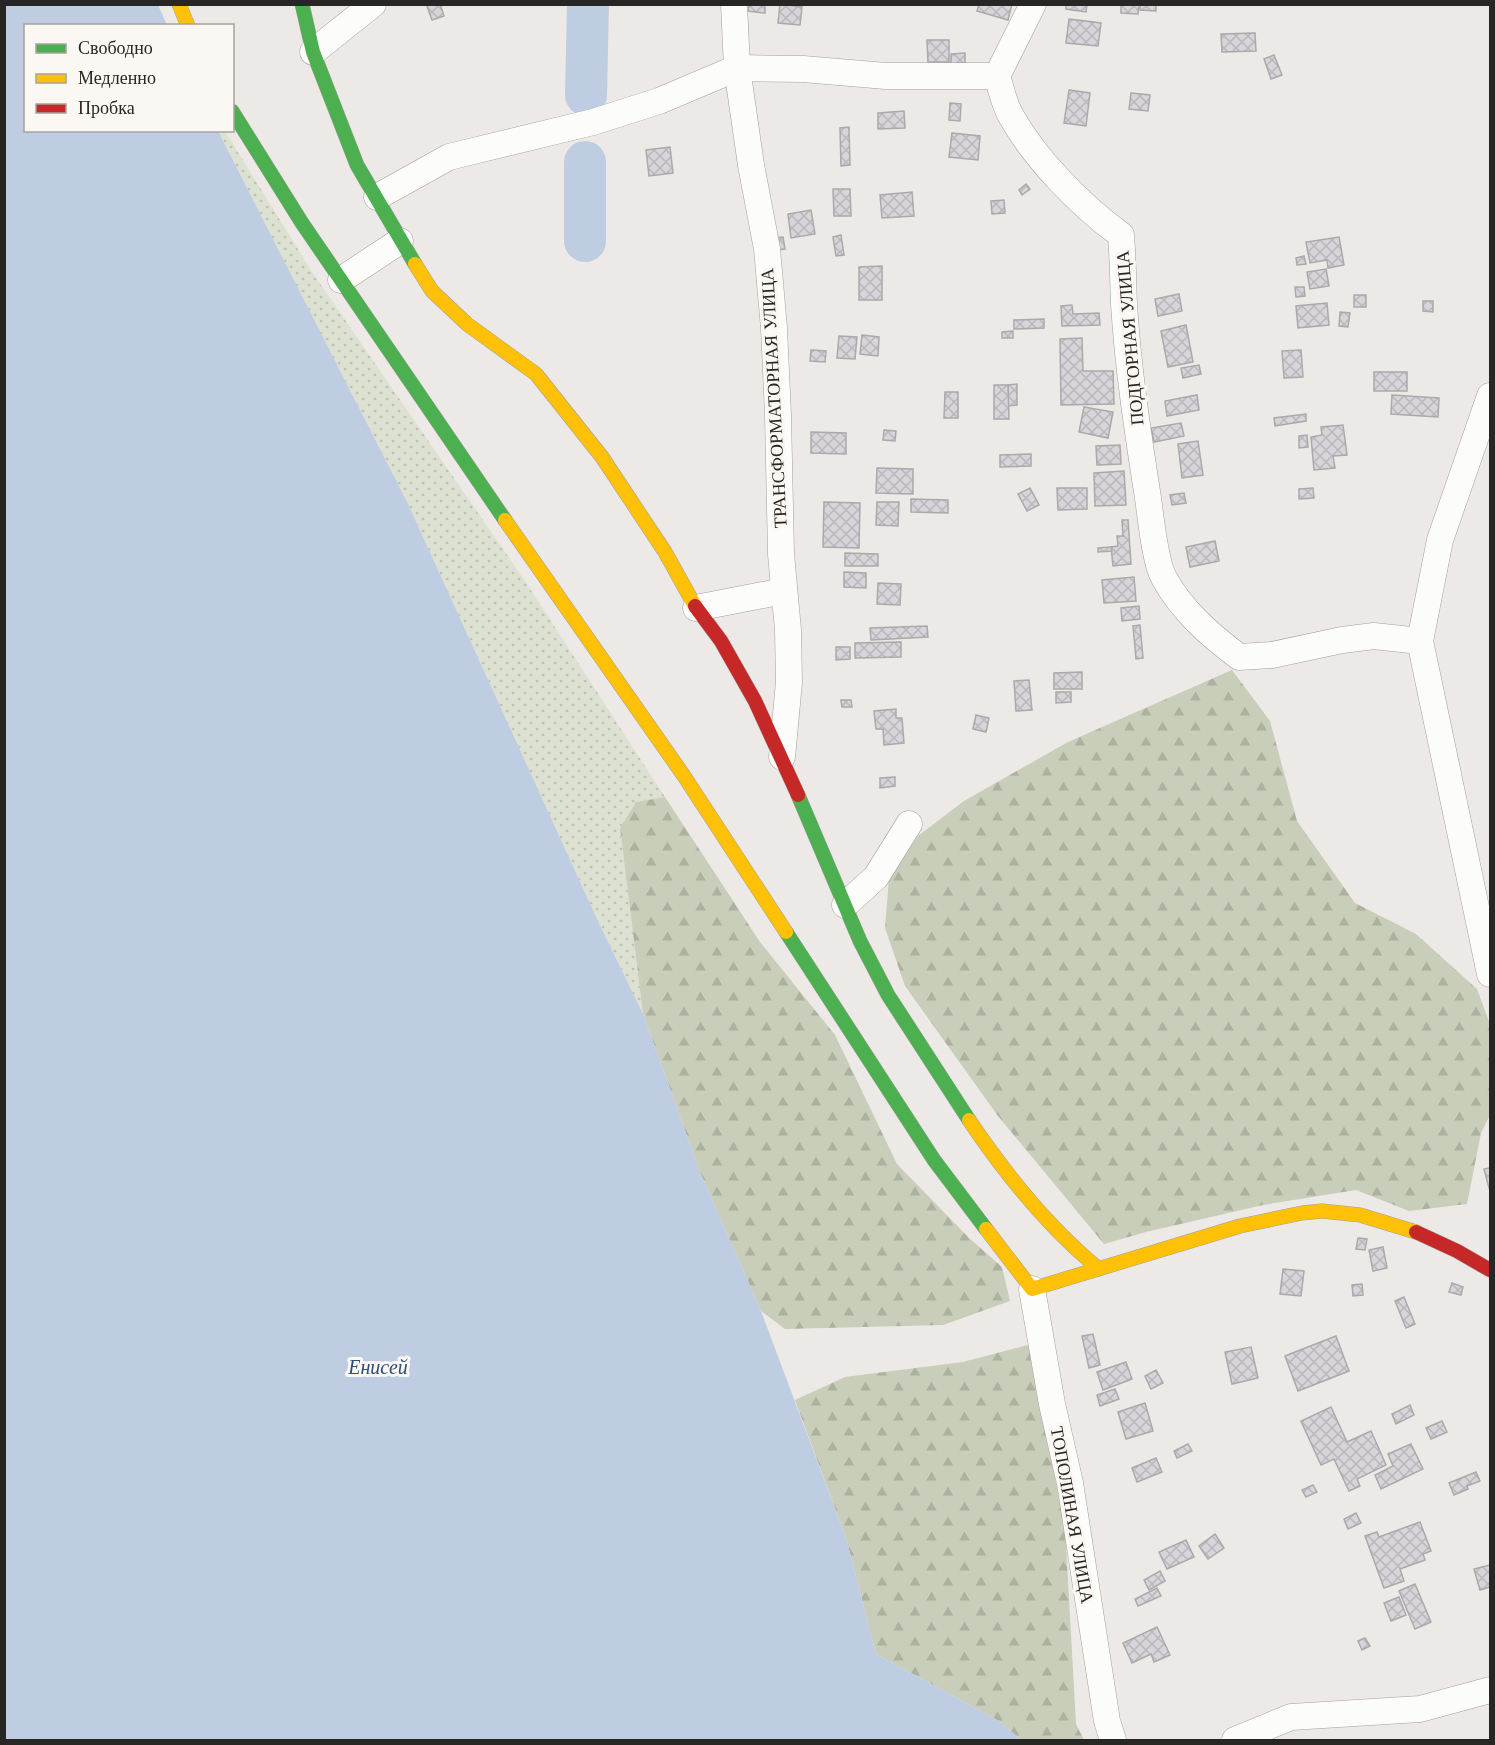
<svg xmlns="http://www.w3.org/2000/svg" width="1495" height="1745" font-family="'Libre Baskerville',serif">
<style>
.grass{fill:url(#grass-dots)}
.forest{fill:url(#forest-firs)}
.water{fill:#becde1}
.lines{fill:none;stroke-linecap:round;stroke-linejoin:round}
.river{stroke:#becde1;stroke-width:42}
.building{fill:url(#building-cross-hatch);stroke:#aba9a9;stroke-width:1.5}
.street-casing{stroke:#a2a09e;stroke-width:27}
.fast-casing{stroke:#a2a09e;stroke-width:15}
.slow-casing{stroke:#a2a09e;stroke-width:15}
.jam-casing{stroke:#a2a09e;stroke-width:15}
.street{stroke:#fcfcfb;stroke-width:26}
.fast{stroke:#4caf50;stroke-width:14}
.slow{stroke:#ffc107;stroke-width:14}
.jam{stroke:#c62828;stroke-width:14}
.labels{text-anchor:middle;dominant-baseline:central;stroke-width:6;stroke-linejoin:round;paint-order:stroke}
.street-label{font-size:18px;fill:#272624;stroke:#fbf7f2}
.water-label{font-size:20px;font-style:italic;fill:#2d4e77;stroke:#fbf7f2}
</style>
<defs>
<pattern id="grass-dots" width="8" height="8" patternUnits="userSpaceOnUse" patternTransform="scale(1.5)"><rect width="8" height="8" fill="#dde1d2"/><path d="M2 2h.1M6 6h.1" fill="none" stroke="#bec1b4" stroke-width="1.8" stroke-linecap="round"/></pattern>
<pattern id="forest-firs" width="22" height="20" patternUnits="userSpaceOnUse" patternTransform="scale(1.5)"><rect width="22" height="20" fill="#c8ceba"/><path d="M5 1l3.5 6h-7zM16 11l3.5 6h-7z" fill="#acb1a0"/></pattern>
<pattern id="building-cross-hatch" width="8" height="8" patternUnits="userSpaceOnUse" patternTransform="scale(1.5)"><rect width="8" height="8" fill="#d8d5da"/><path d="M0 0l8 8M0 8l8-8" fill="none" stroke="#b9b7bb"/></pattern>
</defs>
<rect width="100%" height="100%" fill="#ece9e6"/>
<path class="grass" d="M218 131H225L312 272 527 584 665 797 636 802 620 828 643 1014 597 919 408 504Z"/>
<g class="forest">
<path d="M1232 670 1270 721 1297 821 1355 903 1416 934 1477 989 1490 1024V1115L1481 1133 1467 1204 1409 1211 1356 1190 1263 1205 1146 1232 1104 1244 998 1116 905 986 885 928 889 878 918 836 964 801 1068 742Z"/>
<path d="M665 797 760 942 835 1035 897 1164 969 1238 1002 1267 1010 1301 943 1325 785 1329 761 1311 700 1172 643 1014 620 828 636 802Z"/>
<path d="M1028 1345 1065 1527 1076 1724 1084 1740H1021L999 1721 876 1654 846 1538 795 1400 845 1377 963 1362Z"/>
</g>
<path class="water" d="M5 4 158 5 167 25 26 26V130L218 131 408 504 597 919 643 1014 700 1172 761 1311 846 1538 876 1654 999 1721 1021 1740H5Z"/>
<g class="lines">
<g class="river">
<path d="M586 95 588 4"/>
<path d="M585 241V162"/>
</g>
</g>
<g class="building">
<path d="M431 4H440L444 16 432 20 427 6Z"/>
<path d="M749 4H765V13L748 11Z"/>
<path d="M780 4 802 7 800 25 778 23Z"/>
<path d="M979 4H1012L1008 20 977 11Z"/>
<path d="M1066 4H1087L1086 12 1066 9Z"/>
<path d="M1121 4H1139L1138 14 1121 13Z"/>
<path d="M1140 4H1156V11L1140 10Z"/>
<path d="M1069 19 1101 23 1098 46 1066 43Z"/>
<path d="M1255 33 1256 51 1222 52 1221 34Z"/>
<path d="M927 40H949V62H928Z"/>
<path d="M965 53V63L951 64V54Z"/>
<path d="M1274 55 1282 75 1271 79 1264 59Z"/>
<path d="M1069 90 1090 93 1086 126 1064 123Z"/>
<path d="M1131 93 1150 95 1148 111 1129 109Z"/>
<path d="M950 103 961 104 960 121 949 120Z"/>
<path d="M904 111 905 128 878 129V113Z"/>
<path d="M849 127 850 165 841 166 840 128Z"/>
<path d="M952 133 980 136 978 160 949 157Z"/>
<path d="M670 147 673 173 649 176 646 150Z"/>
<path d="M1026 184 1030 189 1022 195 1019 190Z"/>
<path d="M833 189H850L851 216H834Z"/>
<path d="M912 192 914 216 882 218 880 195Z"/>
<path d="M1004 200 1005 213 992 214 991 201Z"/>
<path d="M811 210 815 234 791 238 788 214Z"/>
<path d="M841 235 844 255 836 256 833 237Z"/>
<path d="M783 237 785 249 775 250 774 238Z"/>
<path d="M1339 237 1344 265 1328 268 1327 260 1310 263 1306 242Z"/>
<path d="M1304 256 1306 264 1297 265 1296 258Z"/>
<path d="M882 266V300H859V267Z"/>
<path d="M1326 269 1329 286 1310 289 1307 272Z"/>
<path d="M1295 287H1304L1305 296 1296 297Z"/>
<path d="M1179 294 1182 311 1158 316 1155 299Z"/>
<rect x="1354" y="295" width="12" height="12"/>
<path d="M1423 301H1433V312L1423 311Z"/>
<path d="M1327 303 1329 325 1298 328 1296 306Z"/>
<path d="M1072 305 1073 314 1099 313 1100 325 1062 326 1061 306Z"/>
<path d="M1340 312 1350 313 1348 327 1339 326Z"/>
<path d="M1044 319V328L1014 329V320Z"/>
<path d="M1186 325 1193 362 1168 367 1161 331Z"/>
<path d="M1013 331V338H1002V332Z"/>
<path d="M862 335 879 337 878 356 860 354Z"/>
<path d="M839 336 857 337 855 359 837 358Z"/>
<path d="M1082 338 1083 371H1113L1114 404 1061 405 1060 339Z"/>
<path d="M811 350 826 351 825 362 810 361Z"/>
<path d="M1301 350 1303 377 1284 378 1282 351Z"/>
<path d="M1199 365 1201 374 1183 378 1181 368Z"/>
<rect x="1374" y="372" width="33" height="19"/>
<path d="M1017 384V405L1008 406V385Z"/>
<path d="M994 385H1008L1009 419H994Z"/>
<path d="M945 392H958V418H944Z"/>
<path d="M1197 395 1199 410 1167 416 1165 401Z"/>
<path d="M1392 395 1439 398 1438 417 1391 414Z"/>
<path d="M1084 407 1113 412 1108 438 1079 432Z"/>
<path d="M1306 414V421L1275 426 1274 418Z"/>
<path d="M1181 423 1184 436 1154 442 1151 428Z"/>
<path d="M1343 425 1347 455 1333 456 1335 468 1314 470 1311 437 1322 435 1321 427Z"/>
<path d="M884 430 896 431 895 441 883 440Z"/>
<path d="M811 432 846 433V454L811 453Z"/>
<path d="M1307 435 1308 447 1299 448V436Z"/>
<path d="M1198 441 1203 475 1182 478 1178 444Z"/>
<path d="M1120 445 1121 464 1097 465 1096 446Z"/>
<path d="M1031 454V466L1000 467V455Z"/>
<path d="M877 468 913 469V494L876 493Z"/>
<path d="M1124 471 1126 505 1095 506 1094 473Z"/>
<path d="M1030 488 1039 505 1027 511 1018 494Z"/>
<path d="M1057 488H1087V509L1058 510Z"/>
<path d="M1313 488 1314 498 1299 499V489Z"/>
<path d="M1184 493 1186 503 1172 505 1170 495Z"/>
<path d="M911 499 948 500V513L911 512Z"/>
<path d="M824 502 860 503 859 548 823 547Z"/>
<path d="M877 502H899L898 526 876 525Z"/>
<path d="M1122 520H1128L1131 564 1113 566 1111 547 1118 546 1117 536H1123Z"/>
<path d="M1215 541 1219 561 1190 567 1186 547Z"/>
<path d="M1111 547 1112 551 1098 552V548Z"/>
<path d="M845 553 878 554V566H845Z"/>
<path d="M844 572 866 573V588L844 587Z"/>
<path d="M1134 577 1136 601 1104 603 1102 580Z"/>
<path d="M878 583 901 584 900 605 877 604Z"/>
<path d="M1139 606 1140 619 1122 621 1121 608Z"/>
<path d="M1140 625 1143 658 1136 659 1133 626Z"/>
<path d="M927 626 928 637 871 640 870 628Z"/>
<path d="M901 642V657L855 658V643Z"/>
<path d="M836 647H850V659L836 660Z"/>
<path d="M1082 672V689H1054V673Z"/>
<path d="M1029 680 1032 710 1016 711 1014 681Z"/>
<path d="M1056 692H1071V702L1056 703Z"/>
<path d="M841 700H851L852 707H842Z"/>
<path d="M896 709V718H902L904 743 884 745 883 729H876L874 711Z"/>
<path d="M976 715 989 718 986 732 973 729Z"/>
<path d="M895 777V786L880 788V778Z"/>
<path d="M1490 1168V1188H1489L1484 1169Z"/>
<path d="M1358 1238 1367 1239 1365 1250 1356 1249Z"/>
<path d="M1383 1247 1387 1268 1373 1271 1369 1250Z"/>
<path d="M1283 1269 1304 1271 1301 1296 1280 1294Z"/>
<path d="M1452 1283 1463 1287 1461 1295 1449 1292Z"/>
<path d="M1362 1284 1363 1295 1353 1296 1352 1285Z"/>
<path d="M1404 1297 1415 1324 1406 1328 1395 1301Z"/>
<path d="M1093 1334 1100 1365 1089 1368 1082 1336Z"/>
<path d="M1336 1336 1349 1371 1298 1391 1285 1356Z"/>
<path d="M1251 1347 1258 1378 1232 1384 1225 1352Z"/>
<path d="M1126 1362 1132 1379 1103 1390 1097 1372Z"/>
<path d="M1156 1370 1163 1383 1151 1389 1145 1376Z"/>
<path d="M1115 1389 1119 1399 1100 1406 1097 1395Z"/>
<path d="M1145 1403 1153 1431 1126 1439 1118 1412Z"/>
<path d="M1410 1405 1414 1415 1396 1424 1392 1414Z"/>
<path d="M1331 1407 1347 1442 1371 1431 1386 1465 1357 1479 1360 1486 1349 1491 1334 1459 1321 1465 1301 1421Z"/>
<path d="M1442 1421 1447 1432 1431 1439 1426 1428Z"/>
<path d="M1188 1444 1192 1451 1177 1458 1174 1451Z"/>
<path d="M1411 1444 1423 1469 1381 1489 1375 1475 1393 1466 1388 1454Z"/>
<path d="M1156 1458 1162 1472 1137 1482 1132 1468Z"/>
<path d="M1476 1472 1480 1481 1467 1486 1468 1489 1454 1495 1449 1483Z"/>
<path d="M1313 1485 1317 1492 1306 1497 1302 1490Z"/>
<path d="M1356 1513 1361 1523 1348 1529 1344 1519Z"/>
<path d="M1420 1522 1431 1551 1423 1554 1425 1560 1400 1569 1404 1581 1384 1588 1365 1536 1377 1532 1379 1537Z"/>
<path d="M1215 1534 1224 1548 1208 1559 1199 1546Z"/>
<path d="M1186 1540 1194 1557 1167 1569 1159 1552Z"/>
<path d="M1490 1565V1587L1480 1590 1474 1569Z"/>
<path d="M1160 1571 1165 1581 1149 1590 1144 1580Z"/>
<path d="M1415 1584 1431 1622 1415 1629 1399 1591Z"/>
<path d="M1157 1588 1161 1596 1138 1606 1135 1599Z"/>
<path d="M1399 1597 1406 1615 1391 1621 1384 1603Z"/>
<path d="M1157 1627 1170 1655 1154 1662 1151 1654 1132 1663 1123 1643Z"/>
<path d="M1365 1638 1370 1646 1362 1650 1358 1641Z"/>
</g>
<g class="lines">
<defs>
<g id="street">
<path d="M734 4 737 68 751 165 767 249 774 328 778 415 781 554 788 630 789 682 782 757"/>
<path d="M1033 4 997 76C1001 88 1004 104 1011 116 1035 159 1081 206 1121 235 1123 258 1123 281 1124 304 1128 369 1138 434 1148 498 1151 519 1155 562 1164 578 1182 611 1210 635 1239 657L1272 655 1342 640 1374 636 1420 641"/>
<path d="M313 52 373 4"/>
<path d="M377 197 449 157 593 122 659 101 737 68 803 69 886 76H997"/>
<path d="M341 280 400 241"/>
<path d="M1490 396 1440 540 1420 641 1490 974"/>
<path d="M696 608 784 591"/>
<path d="M845 905 876 877 909 824"/>
<path d="M1032 1289 1052 1404 1070 1483 1107 1721 1113 1740"/>
<path d="M1235 1740 1291 1717 1420 1709 1490 1690"/>
</g>
<g id="fast">
<path d="M302 4 313 52 357 165 415 264"/>
<path d="M232 111 302 223 505 520"/>
<path d="M798 795 860 941 888 995 969 1120"/>
<path d="M786 932 934 1160 986 1229"/>
</g>
<g id="slow">
<path d="M179 4 188 26"/>
<path d="M415 264 432 291 467 324 536 374 602 457 665 552 695 606"/>
<path d="M505 520 684 776 786 932"/>
<path d="M969 1120C1006 1175 1048 1227 1099 1269"/>
<path d="M986 1229 1032 1289 1240 1226 1302 1213 1322 1211 1360 1215 1416 1232"/>
</g>
<g id="jam">
<path d="M695 606 721 641 755 701 798 795"/>
<path d="M1416 1232 1457 1251 1490 1270"/>
</g>
</defs>
<use href="#street" class="street-casing"/>
<use href="#fast" class="fast-casing"/>
<use href="#slow" class="slow-casing"/>
<use href="#jam" class="jam-casing"/>
<use href="#street" class="street"/>
<use href="#fast" class="fast"/>
<use href="#slow" class="slow"/>
<use href="#jam" class="jam"/>
</g>
<g class="labels">
<g class="street-label">
<text transform="translate(1130 338) rotate(-95)">ПОДГОРНАЯ УЛИЦА</text>
<text transform="translate(774 398) rotate(-93)">ТРАНСФОРМАТОРНАЯ УЛИЦА</text>
<text transform="translate(1072 1515) rotate(80)">ТОПОЛИНАЯ УЛИЦА</text>
</g>
<g class="water-label">
<text x="378" y="1367">Енисей</text>
</g>
</g>
<rect width="1495" height="1745" fill="none" stroke="#272624" stroke-width="12"/>
<rect x="24" y="24" width="210" height="108" fill="#fbf7f2" stroke="#a6a3a0" stroke-width="1.5"/>
<rect x="36" y="44" width="30" height="9" fill="#4caf50" stroke="#a6a3a0" stroke-width="1.5"/>
<text x="78" y="54" font-size="18" fill="#272624">Свободно</text>
<rect x="36" y="74" width="30" height="9" fill="#ffc107" stroke="#a6a3a0" stroke-width="1.5"/>
<text x="78" y="84" font-size="18" fill="#272624">Медленно</text>
<rect x="36" y="104" width="30" height="9" fill="#c62828" stroke="#a6a3a0" stroke-width="1.5"/>
<text x="78" y="114" font-size="18" fill="#272624">Пробка</text>
</svg>
